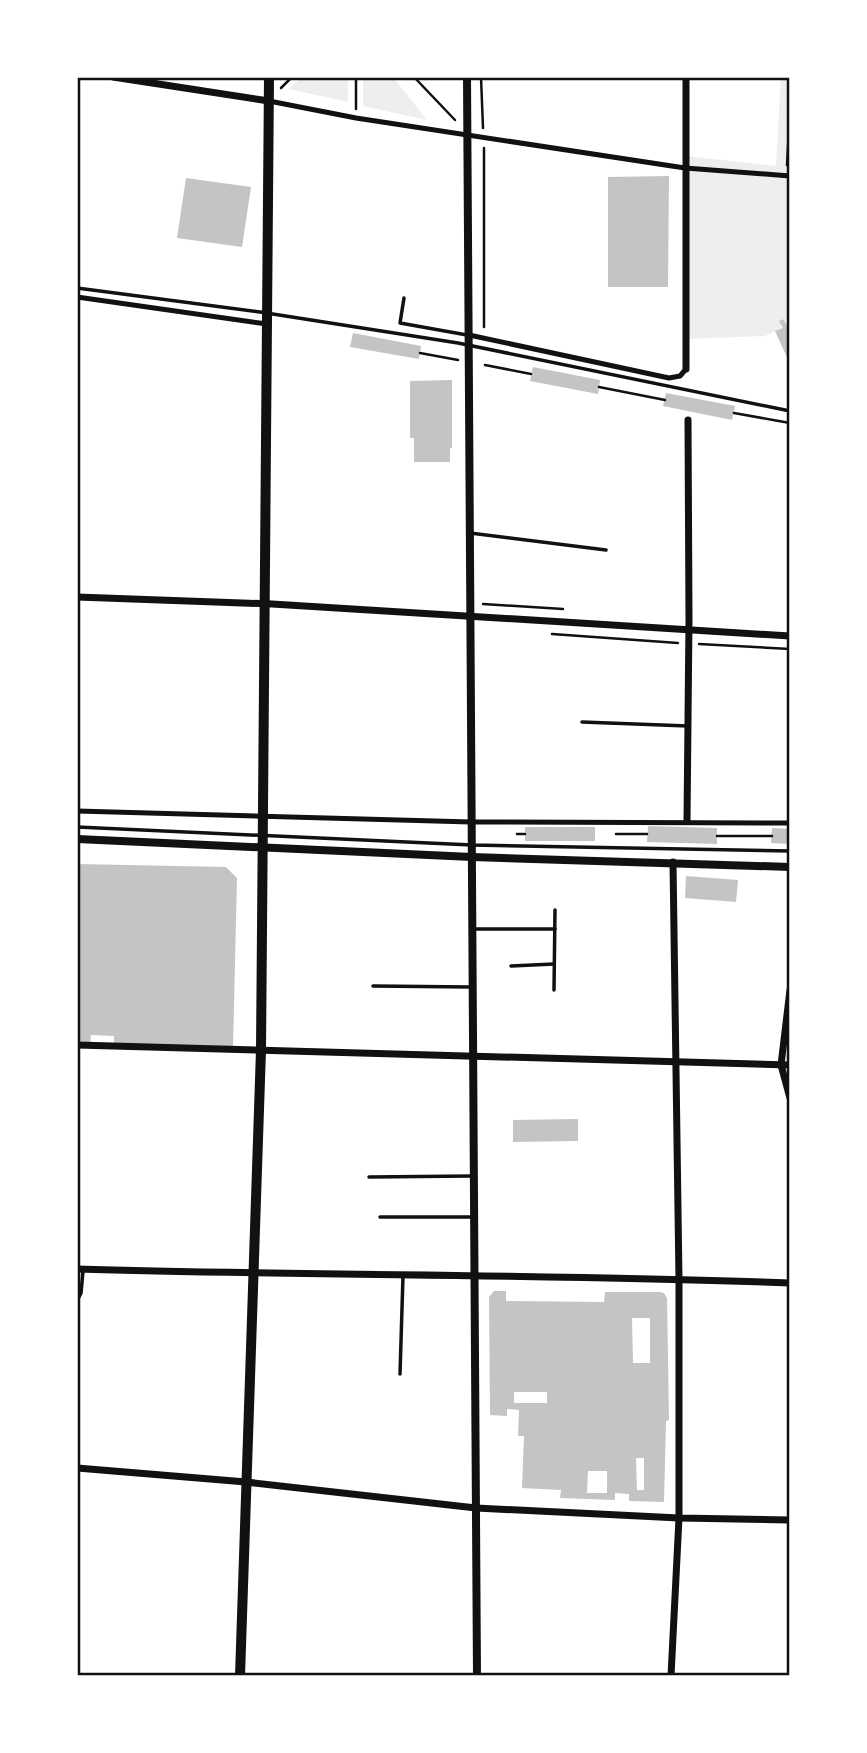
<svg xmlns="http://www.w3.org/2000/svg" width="867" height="1753" font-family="'Libre Baskerville',serif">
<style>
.green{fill:#eee}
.building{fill:#c4c4c4;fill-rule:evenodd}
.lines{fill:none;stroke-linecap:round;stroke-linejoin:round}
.path{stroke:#111;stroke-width:2.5}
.service{stroke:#111;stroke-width:3.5}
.pedestrian{stroke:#111;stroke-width:5}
.minor{stroke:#111;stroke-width:7}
.tertiary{stroke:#111;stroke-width:8}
.secondary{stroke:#111;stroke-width:10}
.neatline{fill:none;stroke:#111;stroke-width:2.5}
</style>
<rect width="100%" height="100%" fill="#fff"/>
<g class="green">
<path d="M302 77H348V102L289 89Z"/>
<path d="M363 77H393L427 120 363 106Z"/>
<path d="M781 77H790V324L787 325 783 319 780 320 782 328 765 336 685 339V156L776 166Z"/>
</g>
<g class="building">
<path d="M669 176 668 287H608V177Z"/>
<path d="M186 178 251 187 242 247 177 238Z"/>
<path d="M783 319 787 325 790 324V364L775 331 783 328 779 321Z"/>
<path d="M353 333 421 346 419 359 350 347Z"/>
<path d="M533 367 600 380 598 394 530 381Z"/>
<path d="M452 380V448H450V462H414V438H410V381Z"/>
<path d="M666 393 735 406 732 420 663 406Z"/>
<path d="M648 826 717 828V844L647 842Z"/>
<rect x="525" y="827" width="70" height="14"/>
<path d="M772 828 790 829V844L771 843Z"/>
<path d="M77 864 226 867 237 878 233 1048 114 1044V1036L91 1035 90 1044 77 1043Z"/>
<path d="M686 876 738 880 736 902 685 898Z"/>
<path d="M578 1119V1141L513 1142V1120Z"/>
<path d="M494 1291H506V1301L604 1302 605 1292H660L664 1293 667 1298 669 1420 666 1421 664 1502 629 1501V1494L615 1493V1500L560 1498 561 1490 522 1488 524 1436H518L519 1410 507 1409V1416L490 1415 489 1297ZM632 1318H650V1363H633ZM514 1392H547V1403H514ZM636 1458H644V1490H637ZM588 1471H607V1493H587Z"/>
</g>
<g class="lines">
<g class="path">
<path d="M356 77V109"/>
<path d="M414 77 455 120"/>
<path d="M481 77 483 128"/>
<path d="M281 88 292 77"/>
<path d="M484 148V327"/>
<path d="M787 165 790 109"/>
<path d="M420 353 458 360"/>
<path d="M485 365 531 374"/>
<path d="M599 387 665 400"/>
<path d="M734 413 790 423"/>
<path d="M483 604 563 609"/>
<path d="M552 634 678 643"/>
<path d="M699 644 790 649"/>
<path d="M517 834H525"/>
<path d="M616 834H647"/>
<path d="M717 836H772"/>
</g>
<g class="service">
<path d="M77 288 260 312 458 343 790 411"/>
<path d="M404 298 400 323 467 335"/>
<path d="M470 533 606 550"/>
<path d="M582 722 688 726"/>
<path d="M77 827 472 845 790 851"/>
<path d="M473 929H555"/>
<path d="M511 966 554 964"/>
<path d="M373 986 471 987"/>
<path d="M554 990 555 910"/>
<path d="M369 1177 472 1176"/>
<path d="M380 1217H473"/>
<path d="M77 1301 81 1293 83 1271"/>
<path d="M400 1374 403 1276"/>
</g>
<g class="pedestrian">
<path d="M269 101 356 118 685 168 790 176"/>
<path d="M77 297 267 324"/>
<path d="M469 335 669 378 680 376 686 369"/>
<path d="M77 811 471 822 790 823"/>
</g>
<g class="minor">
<path d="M113 77 269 101"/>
<path d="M686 369V77"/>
<path d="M77 597 272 604 790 636"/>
<path d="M687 821 689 619 688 420"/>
<path d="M790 990 781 1065 790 1098"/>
<path d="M77 1045 790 1065"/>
<path d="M77 1269C315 1276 552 1274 790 1283"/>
<path d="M77 1468 246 1482 476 1508 679 1518 790 1520"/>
<path d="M671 1676 679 1518V1279L673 862"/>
</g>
<g class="tertiary">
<path d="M467 77 477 1676"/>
<path d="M77 839 472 857 790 867"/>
</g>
<path class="secondary" d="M240 1676 261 1050 269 77"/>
</g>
<rect width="867" height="1753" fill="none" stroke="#ffffff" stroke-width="158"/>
<rect x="79" y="79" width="709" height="1595" class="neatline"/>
</svg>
